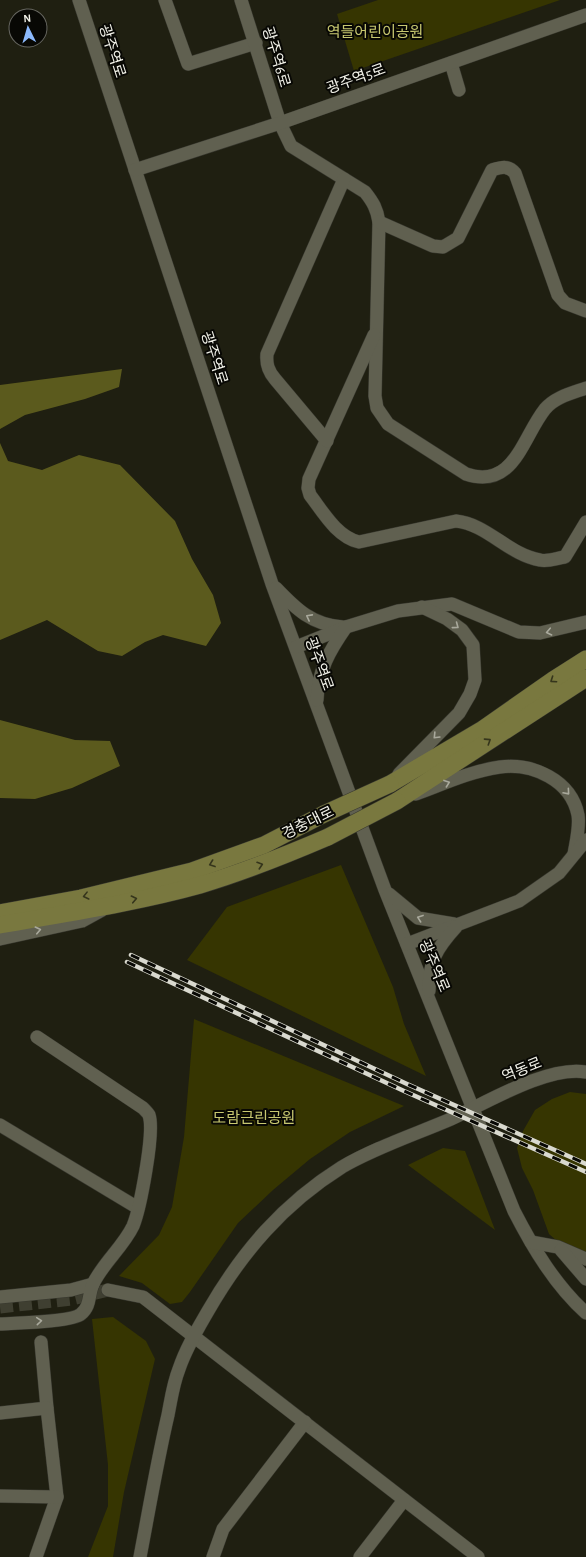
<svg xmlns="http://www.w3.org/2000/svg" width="586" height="1557" font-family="'Alegreya Sans','Noto Sans KR',sans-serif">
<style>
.green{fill:#363501}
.forest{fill:#5b5a1d}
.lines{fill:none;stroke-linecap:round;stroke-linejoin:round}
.minor-tunnel{stroke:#3f3f31;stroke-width:13;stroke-dasharray:13 6;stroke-linecap:butt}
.minor-casing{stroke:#38382f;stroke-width:14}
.major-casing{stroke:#38382f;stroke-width:18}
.minor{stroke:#606050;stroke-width:13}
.major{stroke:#79783f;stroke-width:17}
.rail-casing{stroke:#d9d9cf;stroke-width:4.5}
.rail{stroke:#080804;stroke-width:3;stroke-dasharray:9;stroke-linecap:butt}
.major-bridge-casing{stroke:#38382f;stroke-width:18;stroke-linecap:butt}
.major-bridge{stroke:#79783f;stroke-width:17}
.oneway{stroke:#a9a99c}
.oneway2{stroke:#35351c}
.labels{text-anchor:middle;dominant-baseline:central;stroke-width:4;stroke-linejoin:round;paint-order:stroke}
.park-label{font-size:15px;fill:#c8c870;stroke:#080804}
.street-label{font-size:15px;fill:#f2f2e9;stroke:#080804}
</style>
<rect width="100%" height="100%" fill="#1f1f11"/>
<g class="green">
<path d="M378 0H560L354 71 337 14Z"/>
<path d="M341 865 393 987 404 1024 426 1076 187 960 227 907Z"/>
<path d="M194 1019 404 1106 350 1132 310 1159 273 1190 238 1223 190 1292 182 1302 170 1304 142 1283 119 1276 159 1235 172 1207 184 1137Z"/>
<path d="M570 1092 586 1094V1256L557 1241 549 1234 533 1190 522 1168 517 1148 523 1131 535 1110 552 1099Z"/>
<path d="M443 1148 465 1151 495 1230 408 1165Z"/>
<path d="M113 1317 146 1341 155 1359 124 1492 113 1557H88L108 1506V1465L92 1319Z"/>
</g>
<g class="forest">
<path d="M122 369 119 387 85 399 25 415 0 429V385Z"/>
<path d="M0 443 8 461 42 470 79 455 120 465 175 521 192 559 213 595 221 623 206 646 163 635 145 642 122 656 98 651 47 620 0 640Z"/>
<path d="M0 720 75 740 110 741 120 766 72 788 35 799 0 798Z"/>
</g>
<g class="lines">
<path class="minor-tunnel" d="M0 1307 72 1299 108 1290"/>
<defs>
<g id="minor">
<path d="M79 0 272 584 385 890 514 1211C533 1248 555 1285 586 1313"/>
<path d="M165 0 188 64 256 43"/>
<path d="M241 0 280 123 291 146 365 192C373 202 377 209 379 222L375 396 377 408 388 424 466 474C514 490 522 438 545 409 555 397 572 393 586 388"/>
<path d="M451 63 459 90"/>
<path d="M135 170 280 123 586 15"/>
<path d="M379 222 433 246 443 247 458 238 492 170C502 167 508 165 515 173L558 295 565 303 586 311"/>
<path d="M374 335 309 479 308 488 310 495C323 512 337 537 359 542L456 521C487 524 509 555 540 560 548 562 557 558 565 557L586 522"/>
<path d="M327 441 275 379C268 371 266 364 267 354L344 179"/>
<path d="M276 588C296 609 312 625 343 627"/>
<path d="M296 647 346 627 398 611 452 604 519 632 540 633 586 622"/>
<path d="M317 700C318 670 330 650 346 627"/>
<path d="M399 774 459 713 470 694 475 680 473 645 462 630 447 619 422 607"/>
<path d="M416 794C443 784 471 771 500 767 533 763 571 780 578 815 580 827 576 842 574 854"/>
<path d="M389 894 418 918 454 924"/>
<path d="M0 939 82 921 102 910"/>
<path d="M407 944 519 901 559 873 586 840"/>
<path d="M429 991C429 961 436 949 456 927"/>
<path d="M0 1125 138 1208"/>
<path d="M531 1242 558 1247 586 1259"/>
<path d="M561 1250 586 1279"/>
<path d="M108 1290 143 1297 478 1557"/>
<path d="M0 1297 71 1290 93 1284"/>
<path d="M0 1324C15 1323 72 1322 81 1314 91 1306 88 1295 93 1284 103 1263 123 1247 133 1226 140 1209 155 1132 149 1115 148 1113 145 1110 143 1108L37 1037"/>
<path d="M41 1342 47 1408"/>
<path d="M0 1413 47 1408 57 1497 36 1557"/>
<path d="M0 1496 57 1497"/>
<path d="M140 1557C149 1510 157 1462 168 1415 171 1400 173 1384 179 1369 186 1348 197 1330 208 1311 242 1252 283 1204 342 1167 374 1148 416 1134 451 1119 486 1103 548 1065 586 1072"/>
<path d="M213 1557 223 1529 305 1422"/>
<path d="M360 1557 404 1500"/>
</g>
<g id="major">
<path d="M390 784 483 729 553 680 586 659"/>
<path d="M397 801 586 678"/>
<path d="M0 913 81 898 192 871 264 845 324 814"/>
<path d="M0 925C67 913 135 903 200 885 244 872 286 855 328 837"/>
</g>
</defs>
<use href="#minor" class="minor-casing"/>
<use href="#major" class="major-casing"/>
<use href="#minor" class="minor"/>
<use href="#major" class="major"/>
<defs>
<g id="rail">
<path d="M131 955 407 1084 586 1164"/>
<path d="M127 962 404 1091 586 1172"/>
</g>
</defs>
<use href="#rail" class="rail-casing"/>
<use href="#rail" class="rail"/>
<defs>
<g id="major-bridge">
<path d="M324 814 390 784"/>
<path d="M328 837 397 801"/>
</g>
</defs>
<use href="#major-bridge" class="major-bridge-casing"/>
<use href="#major-bridge" class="major-bridge"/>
</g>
<defs><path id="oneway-chevron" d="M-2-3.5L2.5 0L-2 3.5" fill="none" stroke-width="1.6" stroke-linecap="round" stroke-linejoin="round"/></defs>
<g class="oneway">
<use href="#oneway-chevron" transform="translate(309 617) rotate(-152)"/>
<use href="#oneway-chevron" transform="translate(456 626) rotate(37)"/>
<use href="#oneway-chevron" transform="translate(549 632) rotate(168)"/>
<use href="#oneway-chevron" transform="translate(436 736) rotate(134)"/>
<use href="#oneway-chevron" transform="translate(447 783) rotate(-20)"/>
<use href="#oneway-chevron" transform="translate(567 792) rotate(49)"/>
<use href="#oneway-chevron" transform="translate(420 918) rotate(-160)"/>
<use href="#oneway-chevron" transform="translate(38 930) rotate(-13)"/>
<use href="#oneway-chevron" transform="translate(39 1321) rotate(-5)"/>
</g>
<g class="oneway2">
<use href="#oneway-chevron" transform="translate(553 680) rotate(146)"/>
<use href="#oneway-chevron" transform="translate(488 741) rotate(-33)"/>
<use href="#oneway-chevron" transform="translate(212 864) rotate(160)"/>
<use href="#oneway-chevron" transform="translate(260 865) rotate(-18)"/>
<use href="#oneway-chevron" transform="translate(86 896) rotate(166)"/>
<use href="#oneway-chevron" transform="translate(134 899) rotate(-12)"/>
</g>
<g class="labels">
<g class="park-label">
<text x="375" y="32">역들어린이공원</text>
<text x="254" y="1118">도람근린공원</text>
</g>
<g class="street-label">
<text transform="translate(112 51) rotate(72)">광주역로</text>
<text transform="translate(276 57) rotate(73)">광주역6로</text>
<text transform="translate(356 79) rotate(-20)">광주역5로</text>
<text transform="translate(214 358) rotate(72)">광주역로</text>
<text transform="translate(319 664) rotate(70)">광주역로</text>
<text transform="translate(308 823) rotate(-26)">경충대로</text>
<text transform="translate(434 966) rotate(67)">광주역로</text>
<text transform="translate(522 1070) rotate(-22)">역동로</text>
</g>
</g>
<g transform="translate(28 28) rotate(355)"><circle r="19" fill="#080804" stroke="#666660"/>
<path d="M0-3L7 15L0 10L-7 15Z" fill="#8cb9fc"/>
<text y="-6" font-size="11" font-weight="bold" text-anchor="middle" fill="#f2f2e9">N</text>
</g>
</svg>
